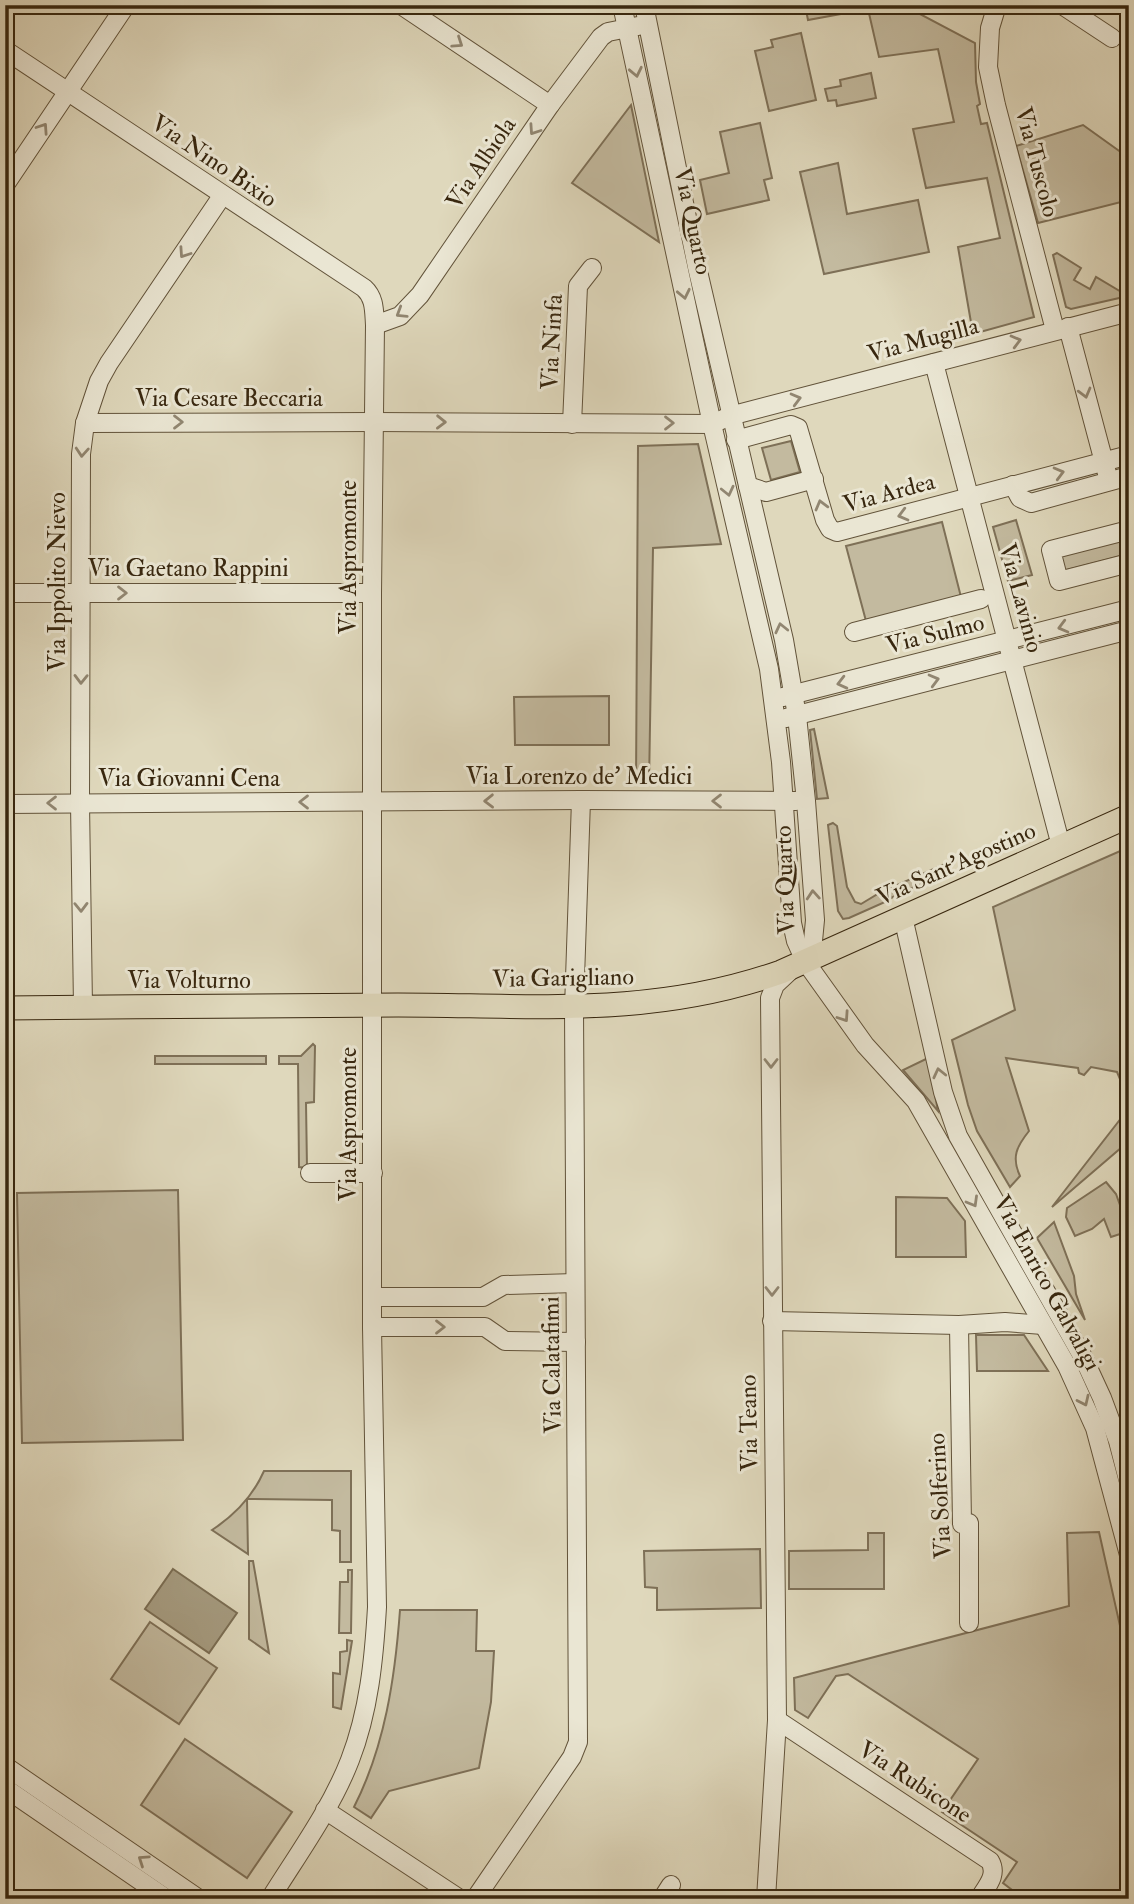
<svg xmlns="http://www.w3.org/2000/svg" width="1134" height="1904" font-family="'IM FELL Double Pica',serif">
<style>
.green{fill:#c3ba9f;stroke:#7e7057;stroke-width:2}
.water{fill:#a69c81;stroke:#7a6d53;stroke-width:2}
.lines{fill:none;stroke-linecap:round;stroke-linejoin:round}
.minor-casing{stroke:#62533a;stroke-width:20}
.major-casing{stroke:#38270f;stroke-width:25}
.minor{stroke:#eae6d3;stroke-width:18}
.major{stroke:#dfd8bc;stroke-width:23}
.oneway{stroke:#918671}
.labels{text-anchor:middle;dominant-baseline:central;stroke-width:6;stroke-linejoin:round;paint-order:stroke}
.street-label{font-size:24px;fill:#38270f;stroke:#eae6d3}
</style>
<rect width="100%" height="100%" fill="#dfd8bc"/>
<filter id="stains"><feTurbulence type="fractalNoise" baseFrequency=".00286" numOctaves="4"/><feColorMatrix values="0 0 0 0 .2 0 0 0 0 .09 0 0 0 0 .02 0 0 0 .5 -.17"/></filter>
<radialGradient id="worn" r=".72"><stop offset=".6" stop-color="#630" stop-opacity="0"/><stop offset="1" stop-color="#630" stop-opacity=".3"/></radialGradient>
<g class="green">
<path d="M805 5H903L975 43 976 82 980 104 977 106 981 124 987 123 1034 317 973 334 958 247 1000 238 987 178 926 188 913 129 954 122 938 49 879 57 868 9 808 20Z"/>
<path d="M801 33 816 100 769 111 755 51 773 47 771 40Z"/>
<path d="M871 73 876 98 837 106 836 100 828 101 825 89 841 86 840 80Z"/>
<path d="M631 105 659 242 572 183Z"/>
<path d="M760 123 772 178 764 180 769 200 707 214 700 180 729 173 720 132Z"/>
<path d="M1083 125 1129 158V200L1038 223 1016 146Z"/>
<path d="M838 163 847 214 918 200 929 252 824 274 800 172Z"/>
<path d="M1057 253 1081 268 1074 280 1090 289 1096 277 1128 296 1071 309 1066 307 1053 255Z"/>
<path d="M791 441 800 472 771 480 762 448Z"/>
<path d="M698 444 721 544 653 548 649 785H636L638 446Z"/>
<path d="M1016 520 1032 575 1008 581 993 527Z"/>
<path d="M942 522 961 597 866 621 846 546Z"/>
<path d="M1129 538V554L1063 571 1059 555Z"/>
<path d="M609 696V745H515L514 697Z"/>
<path d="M814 729 828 798 817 799 810 730Z"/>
<path d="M833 823 837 826 847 887 855 902 861 904 881 892 885 902 849 918 843 919 838 911 828 825Z"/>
<path d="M1127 848 1129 851V1100L1117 1072 1091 1067 1084 1075 1079 1073 1078 1068 1006 1058 1029 1131C1017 1146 1011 1157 1020 1176L1010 1187 977 1131 968 1105 952 1040 1015 1010 993 907Z"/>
<path d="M947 863 950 870 891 898 888 889Z"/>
<path d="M313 1044 315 1046 314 1102 306 1103 307 1168 299 1167 298 1064H279V1056H301Z"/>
<rect x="155" y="1056" width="111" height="8"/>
<path d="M928 1058 938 1111 903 1070Z"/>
<path d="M1122 1117 1129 1118V1141L1052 1207Z"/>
<path d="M1106 1182 1116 1194 1120 1205 1129 1202V1249L1123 1233 1111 1237 1104 1219 1092 1229 1075 1236 1066 1217 1067 1208Z"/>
<path d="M178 1190 183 1440 22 1443 17 1193Z"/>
<path d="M896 1197 947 1198 965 1221 966 1257H896Z"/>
<path d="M1054 1222 1074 1276 1076 1294 1085 1320 1037 1238Z"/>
<path d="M976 1335H1024L1048 1371H977Z"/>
<path d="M264 1471H351V1562H340V1531L332 1530V1500L247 1499 248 1554 212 1530C235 1515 253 1496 264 1471Z"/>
<path d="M1099 1532 1129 1666V1899H1024L1003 1883 1017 1862 942 1812 978 1759 848 1674 836 1676 808 1718 795 1710 794 1678 1069 1606 1067 1533Z"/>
<path d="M868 1533H884V1589H789V1551L868 1550Z"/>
<path d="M760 1549 761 1608 657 1610V1588L645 1587 644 1551Z"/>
<path d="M249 1561H253L269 1653 249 1639Z"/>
<path d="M348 1570H352L351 1633H339L340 1582H348Z"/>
<path d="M400 1610H477L476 1651H494L491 1702 479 1768 389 1791 371 1818 354 1807C385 1746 395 1678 400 1610Z"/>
<path d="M150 1622 217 1668 179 1724 111 1679Z"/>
<path d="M347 1640 352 1641 341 1709 333 1707V1673L340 1674V1652L347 1651Z"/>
<path d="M185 1739 292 1812 247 1878 141 1805Z"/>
</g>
<path class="water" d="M173 1569 237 1613 209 1653 145 1609Z"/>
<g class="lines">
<defs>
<g id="minor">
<path d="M401 5 550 105"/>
<path d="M622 5 712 424 769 669 781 762 792 923 796 941 805 961 865 1045 916 1101 1067 1366 1095 1428 1129 1555"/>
<path d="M644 5 697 267 784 640 797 716 806 801 815 920 813 941 805 961"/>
<path d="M997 5 990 28 988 67 996 105 1055 330"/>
<path d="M1062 5 1112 38"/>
<path d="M5 50 364 288C375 298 374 311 375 325L372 593V1327L377 1607C374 1659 369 1711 350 1760 331 1809 298 1854 270 1899"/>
<path d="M5 185 126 5"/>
<path d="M375 325 400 316 420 295 550 105 601 37 608 32 638 26"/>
<path d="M1068 327 1109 481"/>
<path d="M934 363 1061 846"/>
<path d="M85 423 373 422 712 424 730 416 1129 312"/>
<path d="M572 424 578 286 592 268"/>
<path d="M736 440 791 425 798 428 825 520 830 529 837 532 1129 455"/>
<path d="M1013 485 1020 498 1031 503 1129 476"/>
<path d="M748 486 766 492 814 479"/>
<path d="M1129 530 1051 550 1059 581 1129 563"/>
<path d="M5 593H372"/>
<path d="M854 632 981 599"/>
<path d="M783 697 1129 609"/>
<path d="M786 718 1129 630"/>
<path d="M5 804 581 800 796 801"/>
<path d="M903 917 943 1092 958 1136 1084 1359 1102 1398 1118 1441 1129 1484"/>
<path d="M83 1007 80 803 81 454 85 423 99 381 109 363 222 196"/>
<path d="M310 1173H373"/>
<path d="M373 1297H483L504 1285 575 1283"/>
<path d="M772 1321 959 1325 1005 1322 1043 1325"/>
<path d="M959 1325 962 1524 969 1523V1623"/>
<path d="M372 1327H485L505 1341 576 1342"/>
<path d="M777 1720 990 1861C998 1875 987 1886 979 1899"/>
<path d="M5 1766 199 1899"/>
<path d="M5 1788 167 1899"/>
<path d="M325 1810 460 1899"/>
<path d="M475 1899 572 1757 578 1742 574 1008 581 800"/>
<path d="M662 1899 671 1885"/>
<path d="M766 1899 777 1720 770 998 775 985 790 971"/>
</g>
<path id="major" d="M5 1008C136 1007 267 1005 398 1005 531 1005 651 1018 781 972L1129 816"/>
</defs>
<use href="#minor" class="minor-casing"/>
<use href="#major" class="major-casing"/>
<use href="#minor" class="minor"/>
<use href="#major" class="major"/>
</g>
<defs><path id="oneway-chevron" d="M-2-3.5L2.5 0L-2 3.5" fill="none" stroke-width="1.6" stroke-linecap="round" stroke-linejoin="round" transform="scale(1.75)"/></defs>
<g class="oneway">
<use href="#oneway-chevron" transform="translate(458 43) rotate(34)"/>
<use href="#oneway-chevron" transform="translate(636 72) rotate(78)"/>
<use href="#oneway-chevron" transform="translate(43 128) rotate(-56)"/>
<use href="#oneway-chevron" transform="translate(534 130) rotate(124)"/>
<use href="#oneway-chevron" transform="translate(184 253) rotate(124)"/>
<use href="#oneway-chevron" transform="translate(684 294) rotate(78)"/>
<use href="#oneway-chevron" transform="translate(401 313) rotate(148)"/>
<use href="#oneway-chevron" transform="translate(1016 341) rotate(-15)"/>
<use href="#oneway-chevron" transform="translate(1085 393) rotate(75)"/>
<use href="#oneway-chevron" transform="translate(796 399) rotate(-15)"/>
<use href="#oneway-chevron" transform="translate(178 422)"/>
<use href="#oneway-chevron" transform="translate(441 422) rotate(1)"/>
<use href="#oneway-chevron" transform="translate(669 423)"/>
<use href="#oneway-chevron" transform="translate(82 452) rotate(94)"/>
<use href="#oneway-chevron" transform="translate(1059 473) rotate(-15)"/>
<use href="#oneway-chevron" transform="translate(728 491) rotate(77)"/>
<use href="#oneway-chevron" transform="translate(821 505) rotate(-105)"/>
<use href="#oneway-chevron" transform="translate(903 515) rotate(165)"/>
<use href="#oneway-chevron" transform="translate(122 593)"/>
<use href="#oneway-chevron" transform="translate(1063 627) rotate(165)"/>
<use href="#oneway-chevron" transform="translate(781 628) rotate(-103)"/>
<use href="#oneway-chevron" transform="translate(81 679) rotate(91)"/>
<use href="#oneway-chevron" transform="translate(934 680) rotate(-15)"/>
<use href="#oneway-chevron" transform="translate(842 683) rotate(166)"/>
<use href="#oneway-chevron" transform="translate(489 801) rotate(179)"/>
<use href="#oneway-chevron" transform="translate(717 801) rotate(-180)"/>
<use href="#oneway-chevron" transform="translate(304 802) rotate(180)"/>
<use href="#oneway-chevron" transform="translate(52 803) rotate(180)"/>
<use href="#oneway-chevron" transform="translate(813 895) rotate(-94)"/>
<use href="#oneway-chevron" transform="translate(81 907) rotate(89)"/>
<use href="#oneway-chevron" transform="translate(844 1017) rotate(56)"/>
<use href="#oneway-chevron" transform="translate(771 1063) rotate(90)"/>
<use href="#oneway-chevron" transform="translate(939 1073) rotate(-103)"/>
<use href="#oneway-chevron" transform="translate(973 1202) rotate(60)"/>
<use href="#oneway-chevron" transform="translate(772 1291) rotate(90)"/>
<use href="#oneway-chevron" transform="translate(440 1327)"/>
<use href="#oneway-chevron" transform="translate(1084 1401) rotate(65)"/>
<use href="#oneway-chevron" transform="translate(143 1860) rotate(-146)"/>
</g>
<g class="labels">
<g class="street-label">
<text transform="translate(214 161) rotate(34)">Via Nino Bixio</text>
<text transform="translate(1037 162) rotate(75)">Via Tuscolo</text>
<text transform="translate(481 163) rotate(-56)">Via Albiola</text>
<text transform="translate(693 221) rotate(78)">Via Quarto</text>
<text transform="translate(923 340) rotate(-15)">Via Mugilla</text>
<text transform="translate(552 342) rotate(-87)">Via Ninfa</text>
<text x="229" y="398">Via Cesare Beccaria</text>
<text transform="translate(889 493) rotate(-15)">Via Ardea</text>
<text transform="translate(348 557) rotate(-90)">Via Aspromonte</text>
<text x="188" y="568">Via Gaetano Rappini</text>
<text transform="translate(57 582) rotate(-90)">Via Ippolito Nievo</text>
<text transform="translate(1021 598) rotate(75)">Via Lavinio</text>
<text transform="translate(935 634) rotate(-14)">Via Sulmo</text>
<text x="579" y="776">Via Lorenzo de' Medici</text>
<text x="189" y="778">Via Giovanni Cena</text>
<text transform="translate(956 864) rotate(-24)">Via Sant'Agostino</text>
<text transform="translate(785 880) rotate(-92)">Via Quarto</text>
<text transform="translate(563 978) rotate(-1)">Via Garigliano</text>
<text x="189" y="980">Via Volturno</text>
<text transform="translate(348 1124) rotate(-90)">Via Aspromonte</text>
<text transform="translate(1047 1283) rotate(61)">Via Enrico Galvaligi</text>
<text transform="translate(552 1365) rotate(-91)">Via Calatafimi</text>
<text transform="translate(749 1423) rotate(-91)">Via Teano</text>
<text transform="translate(940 1496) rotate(-93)">Via Solferino</text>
<text transform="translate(915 1782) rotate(33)">Via Rubicone</text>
</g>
</g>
<rect width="1134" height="1904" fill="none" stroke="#dfd8bc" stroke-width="28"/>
<rect x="7" y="7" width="1120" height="1890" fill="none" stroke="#38270f" stroke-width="3.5"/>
<rect x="14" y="14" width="1106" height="1876" fill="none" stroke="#38270f" stroke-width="2"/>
<rect width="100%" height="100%" filter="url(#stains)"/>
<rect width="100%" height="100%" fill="url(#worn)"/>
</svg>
